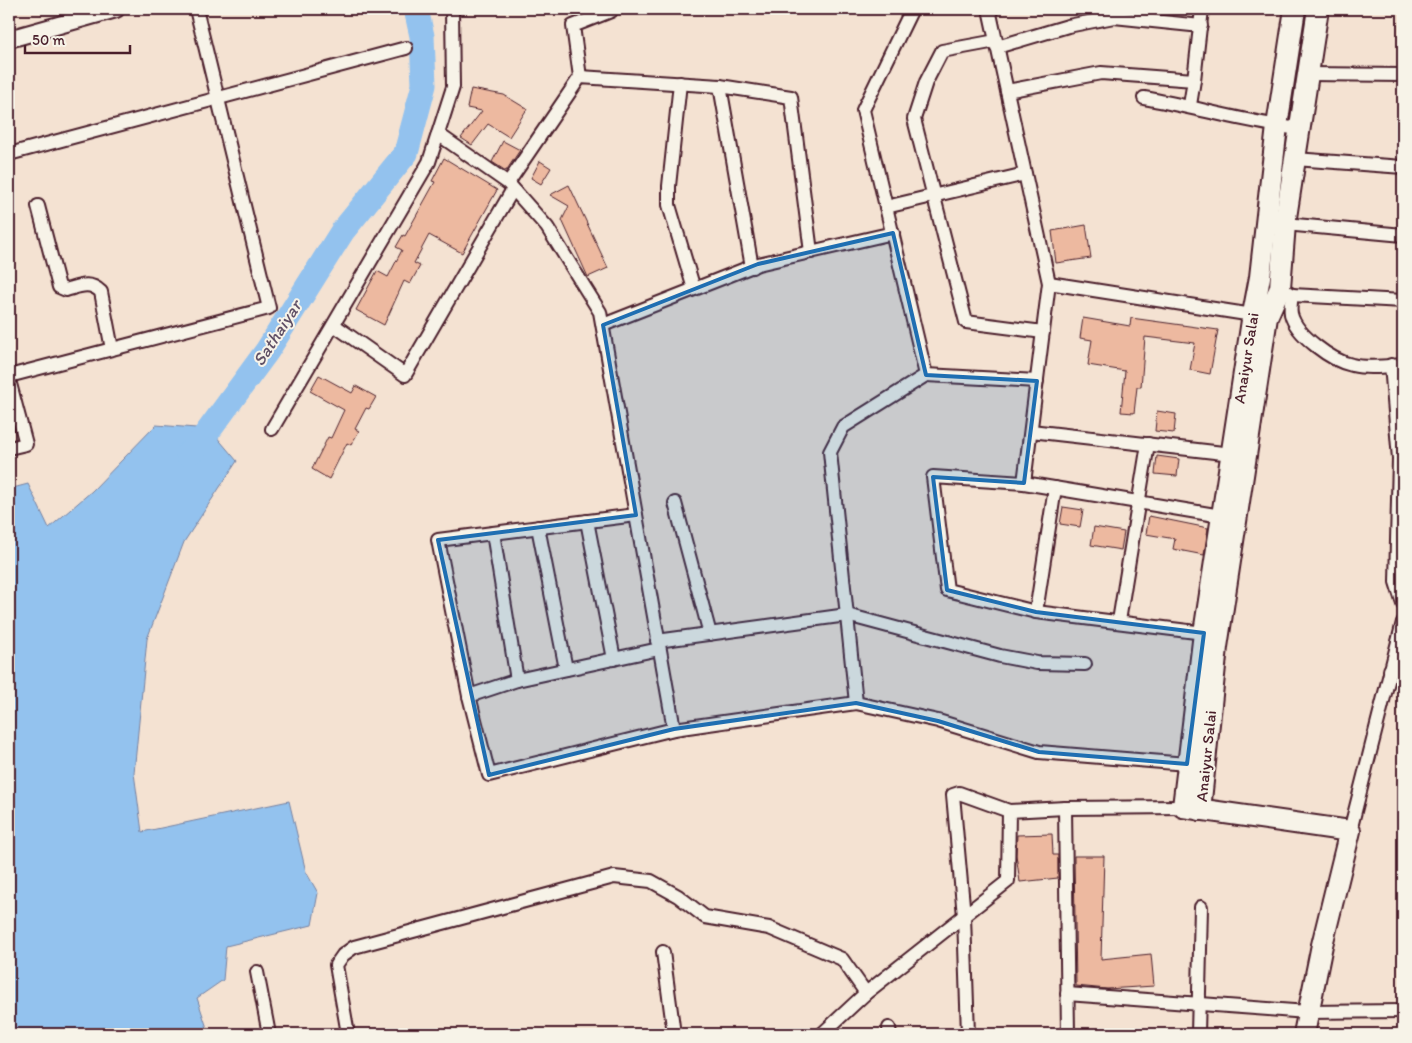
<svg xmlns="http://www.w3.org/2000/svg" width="1412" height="1043" font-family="Itim,sans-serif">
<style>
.water{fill:#93c2ee;stroke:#7681a0}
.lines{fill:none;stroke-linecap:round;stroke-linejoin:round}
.river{stroke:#93c2ee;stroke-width:25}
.building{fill:#edb9a0;stroke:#4a1f2b}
.minor-casing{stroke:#4a1f2b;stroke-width:16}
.tertiary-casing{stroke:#4a1f2b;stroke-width:20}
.primary-casing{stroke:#4a1f2b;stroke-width:24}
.minor{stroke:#f7f3e8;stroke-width:12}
.tertiary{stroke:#f7f3e8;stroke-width:16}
.primary{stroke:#f7f3e8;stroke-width:20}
.marked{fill:#1f6fb2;fill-opacity:0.2;stroke:#1f6fb2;stroke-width:4;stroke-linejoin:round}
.labels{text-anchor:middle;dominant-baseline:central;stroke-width:4;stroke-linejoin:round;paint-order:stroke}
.street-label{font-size:16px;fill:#4a1f2b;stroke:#f7f3e8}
.water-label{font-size:18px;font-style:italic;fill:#605066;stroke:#f7f3e8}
</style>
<rect width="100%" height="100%" fill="#f4e2d2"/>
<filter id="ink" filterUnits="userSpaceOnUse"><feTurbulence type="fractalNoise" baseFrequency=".02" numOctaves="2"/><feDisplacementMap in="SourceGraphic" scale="10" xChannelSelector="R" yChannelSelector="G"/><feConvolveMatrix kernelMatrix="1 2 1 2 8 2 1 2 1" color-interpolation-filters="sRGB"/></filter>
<g filter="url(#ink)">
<path class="water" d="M156 425 210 429 237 461 184 542 147 639 134 773 142 832 289 801 306 872 318 893 312 925 226 946 223 980 197 998 209 1034H9V489L28 484 49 528 92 491Z"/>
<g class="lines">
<path class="river" d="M188 454 196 448 267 351 342 232 406 153 424 85 422 36 416 9"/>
</g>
<g class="building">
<path d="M471 89 504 95 527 109 509 137 488 124 472 145 461 138 482 111 467 108Z"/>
<path d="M503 141 520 150 506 171 492 162Z"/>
<path d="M444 158 497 190 462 253 429 235 414 263 420 266 410 284 404 281 384 325 356 310 377 271 388 277 402 250 396 247 403 235 405 236 435 182 432 181Z"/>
<path d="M540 161 551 168 541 184 531 178Z"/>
<path d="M569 185 608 268 588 277 562 220 569 206 550 195Z"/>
<path d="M1086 225 1091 258 1056 263 1052 231Z"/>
<path d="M1083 318 1130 326 1131 318 1218 330 1210 374 1190 370 1195 343 1145 337 1141 387H1137L1134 413 1121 412 1125 371 1088 365 1092 340 1080 338Z"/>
<path d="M319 375 352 393 356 386 376 397 369 409 366 408 355 429 359 431 351 445 347 443 329 479 312 469 328 437 331 438 344 410 310 391Z"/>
<path d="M1157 411 1176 414 1174 433 1155 431Z"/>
<path d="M1157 456 1179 459 1177 476 1155 474Z"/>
<path d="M1063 507 1083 510 1080 527 1060 524Z"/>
<path d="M1149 516 1208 528 1204 555 1173 549 1175 539 1146 534Z"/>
<path d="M1094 527 1124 532 1121 550 1091 545Z"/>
<path d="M1052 834 1053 855H1058V878L1020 882 1016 855 1017 835Z"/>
<path d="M1074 856H1104L1101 959 1151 954 1154 986 1107 989 1076 986Z"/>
</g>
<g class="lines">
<defs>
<g id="minor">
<path d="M989 9 1049 283 1024 483 1221 516"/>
<path d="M996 41 942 51 926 82 914 119 966 322 1043 332"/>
<path d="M997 47 1068 26 1114 17 1201 26"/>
<path d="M1308 74 1403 75"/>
<path d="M580 77 573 26 611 11"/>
<path d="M680 83 669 186V205L694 289"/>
<path d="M720 86 752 267"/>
<path d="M1007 91 1101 73 1194 80 1202 9"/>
<path d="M1144 98C1196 107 1248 123 1300 129"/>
<path d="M1190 105 1194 80"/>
<path d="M438 134 508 183 547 227 600 312 674 729 856 703 938 721 1039 752 1187 764"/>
<path d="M9 154 406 48"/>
<path d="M1295 159 1403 167"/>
<path d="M508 183 580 77 720 86 791 97 811 252"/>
<path d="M38 206 59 287 66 290C80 286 90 281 101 292L112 349"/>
<path d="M886 207 1025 174"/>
<path d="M1285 224 1403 235"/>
<path d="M1049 283 1259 316"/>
<path d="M1280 288 1292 295C1291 301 1290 309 1291 314 1296 335 1332 361 1352 365 1368 369 1388 366 1403 365"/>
<path d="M1292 295 1403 301"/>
<path d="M334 325 405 375 513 189"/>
<path d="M603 325 758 264 893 233"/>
<path d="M1391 365 1399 459 1396 582 1403 604"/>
<path d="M926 375 1037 381"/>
<path d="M9 376 269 308 196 9"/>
<path d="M9 380 26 444 9 448"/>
<path d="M272 429 429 162 453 87 452 9"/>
<path d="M1031 431 1232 454"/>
<path d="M1024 483 933 477 947 590 1036 612 1204 633"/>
<path d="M675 503 710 634"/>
<path d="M636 515 493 533 517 680 659 649"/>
<path d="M587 521 614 659"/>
<path d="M538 527 566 669"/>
<path d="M493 533 438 540 469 696 517 680"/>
<path d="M1036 612 1055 488"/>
<path d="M1119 621 1148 444"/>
<path d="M657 641 847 615 1000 656 1037 663 1085 664"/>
<path d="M1390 670 1403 669"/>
<path d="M469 696 489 775 674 729"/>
<path d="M856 703 830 452 843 427 926 375 863 110 912 9"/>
<path d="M1065 808 1068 1034"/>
<path d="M1350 831 1403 622"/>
<path d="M663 952 674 1034"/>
<path d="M257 972 269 1034"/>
<path d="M1067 994 1307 1012 1403 1011"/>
<path d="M889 1028 890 1034"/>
<path d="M348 1034 336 965 343 955 354 947 614 877 651 881 678 896 705 917 769 928 842 959 866 993"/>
<path d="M822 1034 866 993 1008 881 1009 811 1065 808 1183 807"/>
<path d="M968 1034 964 916 953 795 959 793 1009 811"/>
<path d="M1198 1034 1201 907"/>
</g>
<path id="tertiary" d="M9 39 116 9"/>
<g id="primary">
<path d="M1295 9 1277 126 1260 277 1253 314 1204 633 1183 807 1350 831 1322 945 1304 1034"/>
<path d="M1200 810 1217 647 1267 317 1280 288 1285 224 1318 9"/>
</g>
</defs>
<use href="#minor" class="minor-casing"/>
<use href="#tertiary" class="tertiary-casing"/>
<use href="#primary" class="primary-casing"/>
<use href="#minor" class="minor"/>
<use href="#tertiary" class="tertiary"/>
<use href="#primary" class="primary"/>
</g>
</g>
<path class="marked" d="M893 233 926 375 1037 381 1024 483 933 477 947 590 1036 612 1204 633 1187 764 1039 752 938 721 856 703 674 729 489 775 438 540 636 515 603 325 758 264Z"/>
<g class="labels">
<g class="street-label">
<text transform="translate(1246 358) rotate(-81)">Anaiyur Salai</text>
<text transform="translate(1206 756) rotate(-84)">Anaiyur Salai</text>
</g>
<g class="water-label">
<text transform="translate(277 333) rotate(-57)">Sathaiyar</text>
</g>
</g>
<rect width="1412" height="1043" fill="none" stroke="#f7f3e8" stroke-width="30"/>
<rect x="15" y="15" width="1382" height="1013" fill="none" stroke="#4a1f2b" stroke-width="2" filter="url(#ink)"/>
<path d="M25 45v8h105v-8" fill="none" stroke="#4a1f2b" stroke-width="2.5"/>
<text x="32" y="45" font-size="15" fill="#4a1f2b" stroke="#f7f3e8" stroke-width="4" paint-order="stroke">50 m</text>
</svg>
